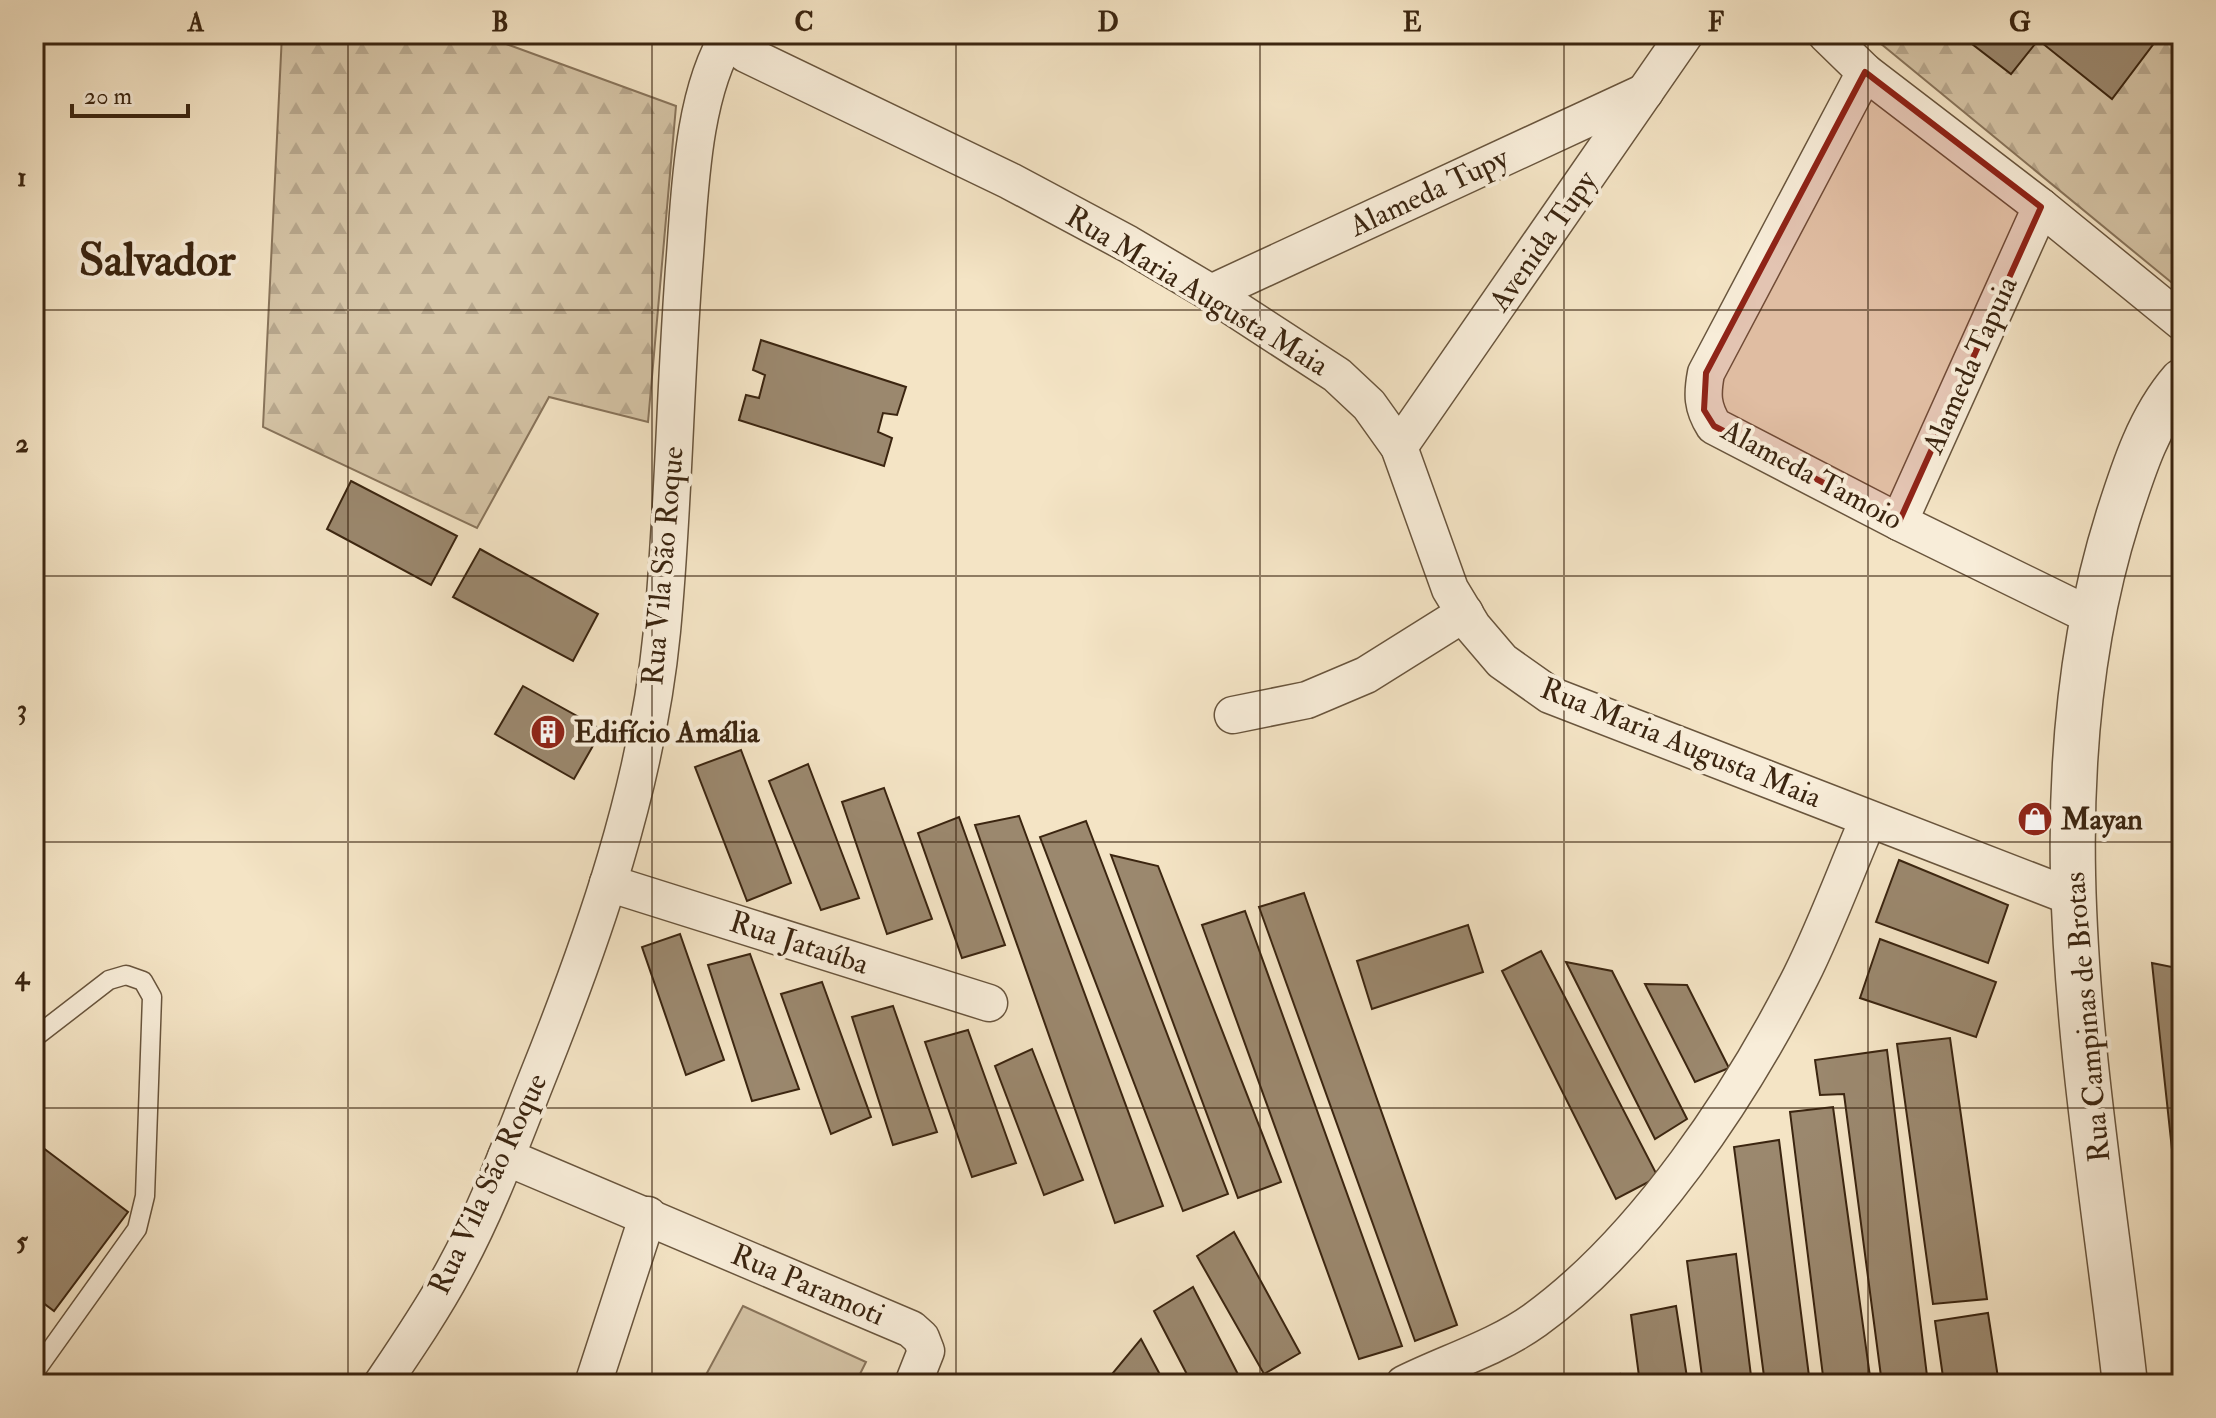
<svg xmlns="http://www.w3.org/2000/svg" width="2216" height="1418" font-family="'IM FELL Double Pica',serif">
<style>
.forest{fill:url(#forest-firs);stroke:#88745b;stroke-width:2}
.green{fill:#d5c4a6;stroke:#88745b;stroke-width:2}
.building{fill:#9b886e;stroke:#3b2510;stroke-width:2}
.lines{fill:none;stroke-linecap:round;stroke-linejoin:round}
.service-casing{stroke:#69553d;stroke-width:21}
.minor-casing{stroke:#69553d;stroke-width:39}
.tertiary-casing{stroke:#69553d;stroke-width:47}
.service{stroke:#f8edd9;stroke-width:18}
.minor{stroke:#f8edd9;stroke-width:36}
.tertiary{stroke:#f8edd9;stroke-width:44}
.marked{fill:#8f2418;fill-opacity:0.2;stroke:#8f2418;stroke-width:6;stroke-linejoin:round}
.grid{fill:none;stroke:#3b2510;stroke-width:2;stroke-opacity:0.55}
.labels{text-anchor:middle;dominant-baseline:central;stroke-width:8;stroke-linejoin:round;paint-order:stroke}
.street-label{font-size:30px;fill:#3b2510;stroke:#f8edd9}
.poi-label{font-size:30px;font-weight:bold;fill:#3b2510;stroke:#f8edd9;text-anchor:start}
.town-label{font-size:46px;font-weight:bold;fill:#3b2510;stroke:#f8edd9}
.neatline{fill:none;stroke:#3b2510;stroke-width:3}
.grid-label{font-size:26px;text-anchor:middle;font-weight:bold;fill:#3b2510}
</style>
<defs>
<pattern id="forest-firs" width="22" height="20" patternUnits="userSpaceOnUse" patternTransform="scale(2)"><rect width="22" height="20" fill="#d5c4a6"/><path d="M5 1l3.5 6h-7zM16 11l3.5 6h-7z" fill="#b8a88e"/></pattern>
</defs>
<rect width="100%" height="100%" fill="#f4e4c5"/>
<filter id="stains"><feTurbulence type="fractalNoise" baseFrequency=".0025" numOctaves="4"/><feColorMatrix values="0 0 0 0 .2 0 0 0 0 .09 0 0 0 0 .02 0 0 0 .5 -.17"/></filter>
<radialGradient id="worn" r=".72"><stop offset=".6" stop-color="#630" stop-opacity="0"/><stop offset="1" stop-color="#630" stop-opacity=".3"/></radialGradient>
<g class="forest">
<path d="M282 34H479L676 106 648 422 549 397 477 528 263 427Z"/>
<path d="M1869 34H2182V286L2177 287Z"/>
</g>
<path class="green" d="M743 1306 866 1362 855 1384H701Z"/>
<g class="building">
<path d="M1959 34H2043L2011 74Z"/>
<path d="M2050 34H2161L2112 99 2042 43Z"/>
<path d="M761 340 906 387 897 415 883 413 878 432 892 438 884 466 739 420 746 395 759 398 765 375 753 370Z"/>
<path d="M351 481 457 536 431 585 327 529Z"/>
<path d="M480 549 598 614 573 661 453 597Z"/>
<path d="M523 686 602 730 574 779 495 734Z"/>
<path d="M741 750 791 883 747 901 695 767Z"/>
<path d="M808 764 859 898 821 910 769 781Z"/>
<path d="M884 788 932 919 887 934 842 802Z"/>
<path d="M1019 816 1163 1206 1115 1223 975 825Z"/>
<path d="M959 817 1005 945 962 958 918 833Z"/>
<path d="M1086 821 1228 1194 1183 1211 1040 837Z"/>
<path d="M1111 855 1158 866 1281 1182 1238 1198Z"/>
<path d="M1899 860 2008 905 1988 963 1876 922Z"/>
<path d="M1304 893 1457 1325 1415 1341 1259 907Z"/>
<path d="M1245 911 1402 1346 1359 1359 1202 925Z"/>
<path d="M1468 925 1483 972 1372 1009 1357 961Z"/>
<path d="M680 934 724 1060 686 1075 642 947Z"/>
<path d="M1880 939 1996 982 1976 1037 1860 998Z"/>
<path d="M1541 951 1658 1177 1616 1199 1502 971Z"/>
<path d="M750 954 799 1089 752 1101 708 965Z"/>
<path d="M1566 962 1612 971 1687 1119 1655 1139Z"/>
<path d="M2152 963 2182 969V1243Z"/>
<path d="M822 982 871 1117 831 1134 781 994Z"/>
<path d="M1645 984 1687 985 1729 1068 1695 1082Z"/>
<path d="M893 1006 937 1132 893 1145 852 1017Z"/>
<path d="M968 1030 1016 1163 972 1177 925 1042Z"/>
<path d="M1950 1038 1987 1299 1933 1304 1897 1044Z"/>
<path d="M1032 1049 1083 1180 1044 1195 995 1066Z"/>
<path d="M1887 1050 1928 1384H1882L1844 1094 1820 1095 1815 1060Z"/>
<path d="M1833 1107 1871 1384H1824L1790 1112Z"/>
<path d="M1779 1140 1810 1384H1765L1734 1147Z"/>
<path d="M34 1141 128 1212 54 1311 34 1296Z"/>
<path d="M1234 1232 1300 1353 1264 1374 1197 1256Z"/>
<path d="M1736 1254 1752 1384H1703L1687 1261Z"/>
<path d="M1193 1287 1243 1384H1192L1154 1311Z"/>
<path d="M1676 1306 1688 1384H1640L1631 1315Z"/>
<path d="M1988 1313 1999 1384H1944L1935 1321Z"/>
<path d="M1141 1339 1165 1384H1118L1112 1374Z"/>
<path d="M1620 1374 1622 1384H1579L1578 1381Z"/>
</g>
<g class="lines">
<defs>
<path id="service" d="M34 1038 109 980 126 975 143 981 152 997 145 1196 137 1229 34 1373"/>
<g id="minor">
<path d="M722 34 746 54 1010 181 1128 244 1211 293 1337 375 1369 405 1399 447 1450 589 1473 627 1502 661 1550 695 2072 897"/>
<path d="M1826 34 1865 72 2041 207 2182 322"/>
<path d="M1865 72 1706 373C1702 394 1702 407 1714 426L1899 522 2093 617"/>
<path d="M1211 293 1645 92"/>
<path d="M1399 447 1685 34"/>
<path d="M1899 522 2041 207"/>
<path d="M1233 715 1307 700 1366 675 1465 613"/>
<path d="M608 883 989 1003"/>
<path d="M506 1157 911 1329 921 1338 926 1351 913 1384"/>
<path d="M382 1384C407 1347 433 1309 454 1270 487 1210 511 1144 536 1081 594 937 647 786 662 631 674 506 675 380 685 255 690 188 693 92 730 34"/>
<path d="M593 1384 648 1215"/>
<path d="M1404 1384C1446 1363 1496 1348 1535 1320 1644 1241 1741 1095 1801 976 1826 926 1846 871 1868 820"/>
</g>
<path id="tertiary" d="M2125 1384C2093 1098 2029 800 2118 517 2133 470 2149 419 2182 381"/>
</defs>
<use href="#service" class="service-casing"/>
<use href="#minor" class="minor-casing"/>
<use href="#tertiary" class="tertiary-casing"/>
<use href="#service" class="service"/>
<use href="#minor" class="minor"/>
<use href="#tertiary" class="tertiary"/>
</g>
<path class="marked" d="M1865 72 2041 207 1899 522 1714 426 1704 410 1706 373Z"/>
<path class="grid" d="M348 34V1384M652 34V1384M956 34V1384M1260 34V1384M1564 34V1384M1868 34V1384M34 310H2182M34 576H2182M34 842H2182M34 1108H2182"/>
<defs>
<symbol id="building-disc" viewBox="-11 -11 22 22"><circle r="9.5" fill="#8f2418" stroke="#f8edd9"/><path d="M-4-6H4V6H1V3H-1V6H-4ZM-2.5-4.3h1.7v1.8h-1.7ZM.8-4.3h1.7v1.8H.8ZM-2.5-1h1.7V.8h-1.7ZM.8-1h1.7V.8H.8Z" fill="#fff"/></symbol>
<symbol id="shop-disc" viewBox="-11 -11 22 22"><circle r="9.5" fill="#8f2418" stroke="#f8edd9"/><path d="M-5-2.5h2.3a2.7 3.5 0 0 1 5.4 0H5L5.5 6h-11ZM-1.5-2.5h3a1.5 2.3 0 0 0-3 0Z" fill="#fff"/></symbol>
</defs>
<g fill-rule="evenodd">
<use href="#building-disc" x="528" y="712" width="40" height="40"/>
<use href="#shop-disc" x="2015" y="799" width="40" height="40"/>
</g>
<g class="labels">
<g class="street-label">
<text transform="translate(1429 192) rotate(-25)">Alameda Tupy</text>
<text transform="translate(1543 241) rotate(-55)">Avenida Tupy</text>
<text transform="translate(1197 291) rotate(31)">Rua Maria Augusta Maia</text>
<text transform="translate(1970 365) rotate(-66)">Alameda Tapuia</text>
<text transform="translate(1812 475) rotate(28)">Alameda Tamoio</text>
<text transform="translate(663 566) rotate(-85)">Rua Vila São Roque</text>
<text transform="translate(1681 743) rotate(22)">Rua Maria Augusta Maia</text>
<text transform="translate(799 943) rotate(18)">Rua Jataúba</text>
<text transform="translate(2087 1017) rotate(-95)">Rua Campinas de Brotas</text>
<text transform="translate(488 1184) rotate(-65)">Rua Vila São Roque</text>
<text transform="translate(808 1285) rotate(23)">Rua Paramoti</text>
</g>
<g class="poi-label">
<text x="574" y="732">Edifício Amália</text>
<text x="2061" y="819">Mayan</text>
</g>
<g class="town-label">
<text x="157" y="260">Salvador</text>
</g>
</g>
<rect width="2216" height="1418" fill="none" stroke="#f4e4c5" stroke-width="88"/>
<path d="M72 104v12h116v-12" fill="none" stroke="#3b2510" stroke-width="4"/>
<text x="84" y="104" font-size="24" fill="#3b2510" stroke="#f8edd9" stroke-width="6" paint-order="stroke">20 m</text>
<rect x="44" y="44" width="2128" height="1330" class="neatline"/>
<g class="grid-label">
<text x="196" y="31">A</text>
<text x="500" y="31">B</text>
<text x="804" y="31">C</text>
<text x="1108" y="31">D</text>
<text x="1412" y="31">E</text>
<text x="1716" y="31">F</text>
<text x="2020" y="31">G</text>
<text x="22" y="186">1</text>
<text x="22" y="452">2</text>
<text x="22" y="718">3</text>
<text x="22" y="984">4</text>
<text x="22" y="1250">5</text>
</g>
<rect width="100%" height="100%" filter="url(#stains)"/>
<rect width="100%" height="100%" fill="url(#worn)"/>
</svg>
